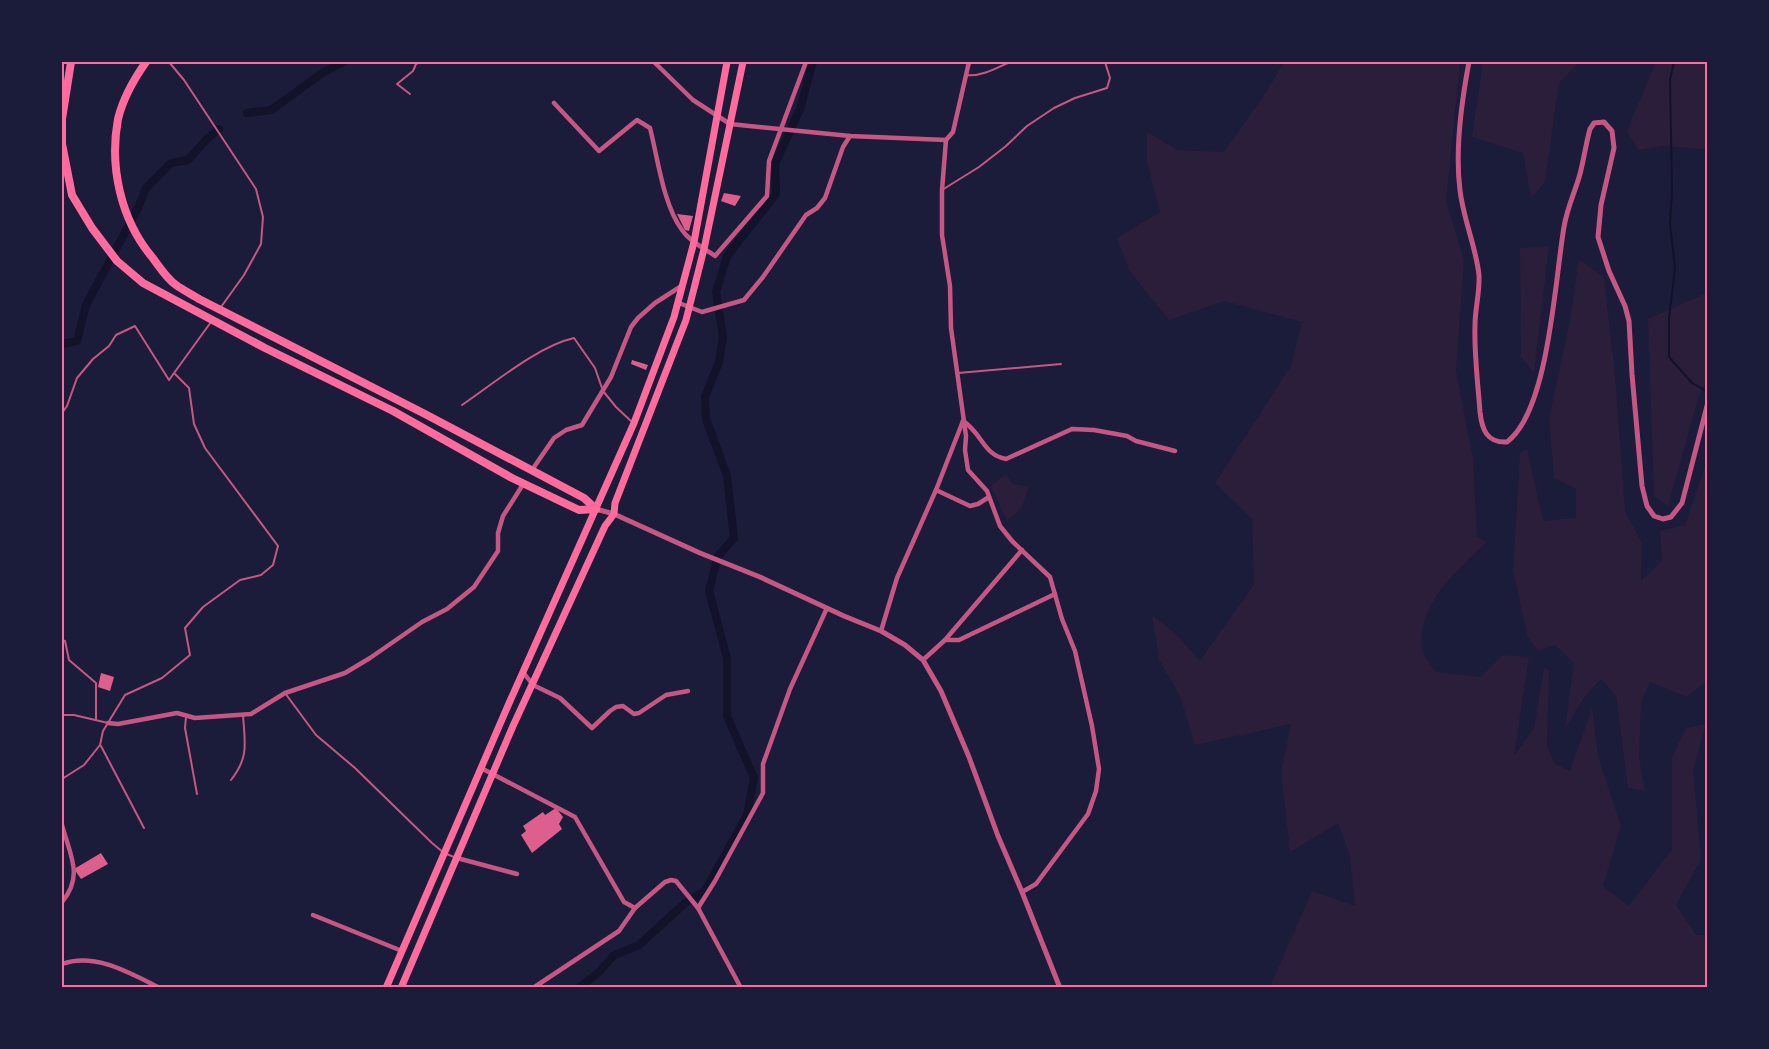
<svg xmlns="http://www.w3.org/2000/svg" width="1769" height="1049" font-family="'Noto Serif',serif">
<style>
.green{fill:#2a1e3b}
.lines{fill:none;stroke-linecap:round;stroke-linejoin:round}
.stream{stroke:#12122b;stroke-width:2}
.canal{stroke:#12122b;stroke-width:8}
.building{fill:#dd5f8e}
.service{stroke:#c65784;stroke-width:2}
.minor{stroke:#c65784;stroke-width:4.5}
.tertiary{stroke:#c65784;stroke-width:5}
.primary{stroke:#ff6b9d;stroke-width:7}
.motorway{stroke:#ff6b9d;stroke-width:8}
.neatline{fill:none;stroke:#ff6b9d;stroke-width:2}
</style>
<rect width="100%" height="100%" fill="#1b1b3a"/>
<g class="green">
<path d="M1284 62H1460L1446 201 1464 260 1456 371 1473 458 1477 536 1486 542C1459 569 1416 605 1422 648 1423 656 1432 666 1436 672L1481 677 1503 655 1529 657 1514 756 1534 728 1544 667 1549 670 1547 747 1555 764 1570 771 1592 708 1598 756 1621 826 1603 886 1629 906 1672 849V757L1686 728 1706 724 1693 771 1701 859 1676 905 1696 935H1707V987H1270L1312 891 1355 906 1350 856 1338 823 1290 852 1281 772 1291 724 1195 745 1180 696 1159 660 1152 615 1174 632 1200 661 1254 584 1252 519 1215 483 1291 366 1302 322 1224 301 1169 320 1129 270 1117 238 1160 212 1147 162V132L1178 150 1224 152 1265 94Z"/>
<path d="M1483 62H1534L1537 64 1540 62H1579L1559 83 1545 182 1531 198 1523 153 1472 137Z"/>
<path d="M1656 62H1707L1708 141 1704 149 1664 146 1638 150 1627 131Z"/>
<path d="M1549 246 1534 373 1521 357 1520 248Z"/>
<path d="M1579 259 1604 278 1615 374 1625 511 1642 543 1641 581 1662 561 1660 531 1685 525 1707 461V680L1687 697 1650 682 1641 703 1639 757 1645 791 1628 788 1616 696 1601 679 1585 696 1565 729 1574 663 1555 645 1538 651 1528 638 1513 571 1520 453 1527 449 1543 521 1576 518V489L1554 478 1549 418 1570 320Z"/>
<path d="M1707 293V381L1699 395 1668 506 1654 496 1648 319Z"/>
<path d="M1005 474 1013 484 1029 487 1022 507 1007 521 991 486Z"/>
</g>
<g class="lines">
<path class="stream" d="M1674 62 1670 80 1672 190 1670 224 1675 268 1669 319V357L1692 383 1708 392"/>
<g class="canal">
<path d="M247 113 271 110 324 72 343 62"/>
<path d="M62 344 77 341 86 305 138 208 146 188 171 163 188 160 208 138 219 129"/>
<path d="M579 988 600 971 613 956 639 945 684 904 705 891 747 815 754 778 727 716V658L709 591 718 556 734 538 727 476 706 419 705 397 719 362 723 337 716 292 727 256 776 194 775 164 800 109 813 62"/>
</g>
</g>
<g class="building">
<path d="M724 193 741 196 735 206 721 201Z"/>
<path d="M677 214 693 216 689 231 685 230Z"/>
<path d="M632 360 648 365 646 370 631 364Z"/>
<path d="M101 673 114 677 110 691 98 687Z"/>
<path d="M556 808 563 817 559 824 562 829 532 853 521 835 526 831 523 826 543 812 545 815Z"/>
<path d="M101 853 108 864 81 879 74 869Z"/>
</g>
<g class="lines">
<g class="service">
<path d="M169 62 184 80 256 189 263 217 261 244 244 275 221 307"/>
<path d="M966 75C981 77 997 68 1010 62"/>
<path d="M410 94 397 84 413 71 416 64 420 62"/>
<path d="M942 190 979 167 1006 146 1027 126 1054 108 1075 98 1107 88 1110 78 1105 62"/>
<path d="M958 373 1061 364"/>
<path d="M462 405C493 384 538 346 574 338L595 368 603 391 616 407 632 422"/>
<path d="M62 413 67 406 77 378 93 359 109 346 116 335 135 326 169 380 211 322"/>
<path d="M62 640 65 641 69 660 96 683V720"/>
<path d="M285 693 316 735 355 768 432 843 444 853 454 857"/>
<path d="M62 715H74L108 723"/>
<path d="M186 717 185 728 197 794"/>
<path d="M101 746 144 828"/>
<path d="M62 779 84 765 100 745 103 731 125 695 162 678 190 655 185 628 203 607 240 580 261 575 273 565 278 546 205 448 194 424 189 388 175 374"/>
<path d="M231 780C249 757 245 744 243 715"/>
</g>
<g class="minor">
<path d="M654 62 693 100 730 124 850 136 946 140"/>
<path d="M554 103 599 151 637 120 650 128C658 159 663 204 682 230 690 242 704 248 715 256L767 196 769 161 806 62"/>
<path d="M946 140 942 190V235L950 286 951 328 966 436 965 450 968 470 987 491 1000 526 1012 541 1050 577 1062 619 1075 651 1092 726 1099 769 1096 791 1088 814 1036 884 1022 892"/>
<path d="M946 140 953 132 969 62"/>
<path d="M679 303 702 312 744 300 763 277 806 215 817 208 825 198 843 147 850 136"/>
<path d="M963 421C982 433 983 455 1006 459L1072 429 1094 430 1127 436 1136 441 1175 451"/>
<path d="M534 467 554 438 566 430 582 425 611 377 631 327 638 318 655 303 683 285"/>
<path d="M936 490 970 506 978 504 989 497"/>
<path d="M881 631 897 578 936 490 963 421"/>
<path d="M945 640H959L1055 594"/>
<path d="M923 660 945 640 1022 550"/>
<path d="M523 672 533 685 560 698 592 728 610 711 616 707 623 706 634 714 639 713 666 695 688 691"/>
<path d="M108 723 118 724 177 713 195 718 251 714 285 693 345 673 370 658 422 622 447 609 474 587 498 551V533L503 516 522 486"/>
<path d="M481 768 575 817 624 902 635 908"/>
<path d="M62 825C70 855 84 876 62 902"/>
<path d="M457 858 517 874"/>
<path d="M698 908 715 881 763 793V764L790 689 827 608"/>
<path d="M313 915 402 951"/>
<path d="M62 964C95 952 130 973 160 988"/>
<path d="M533 988 619 931 635 908 665 882 671 880 676 881 698 908 741 988"/>
</g>
<g class="tertiary">
<path d="M1469 62C1462 99 1455 152 1460 190 1463 218 1476 247 1479 275 1480 292 1475 308 1475 325 1474 354 1478 384 1480 412 1482 430 1487 443 1507 442 1549 411 1555 278 1564 227 1567 208 1575 192 1580 174 1584 159 1586 143 1590 129L1594 123 1604 122 1612 131 1614 148 1601 205 1598 237 1609 271 1625 306 1629 321 1632 374 1642 486 1647 506 1654 516 1663 519 1671 517 1682 503 1708 402"/>
<path d="M596 509 614 514 700 553 760 577 844 616 881 631 905 645 923 660 941 691 969 757 998 836 1022 892 1060 988"/>
</g>
<g class="primary">
<path d="M386 988 510 701 634 423 674 317 694 242 727 62"/>
<path d="M401 988 513 726 605 526 614 514 615 503 686 320 704 249 743 62"/>
</g>
<g class="motorway">
<path d="M71 62 62 119V144L72 195 92 228 117 261 143 283 265 348 393 411 512 478 579 510 596 509"/>
<path d="M146 62C134 79 123 98 118 119 109 167 121 220 152 257 159 266 166 278 176 285 183 290 191 294 199 299L425 414 584 498 596 509"/>
</g>
</g>
<rect width="1769" height="1049" fill="none" stroke="#1b1b3a" stroke-width="126"/>
<rect x="63" y="63" width="1643" height="923" class="neatline"/>
</svg>
